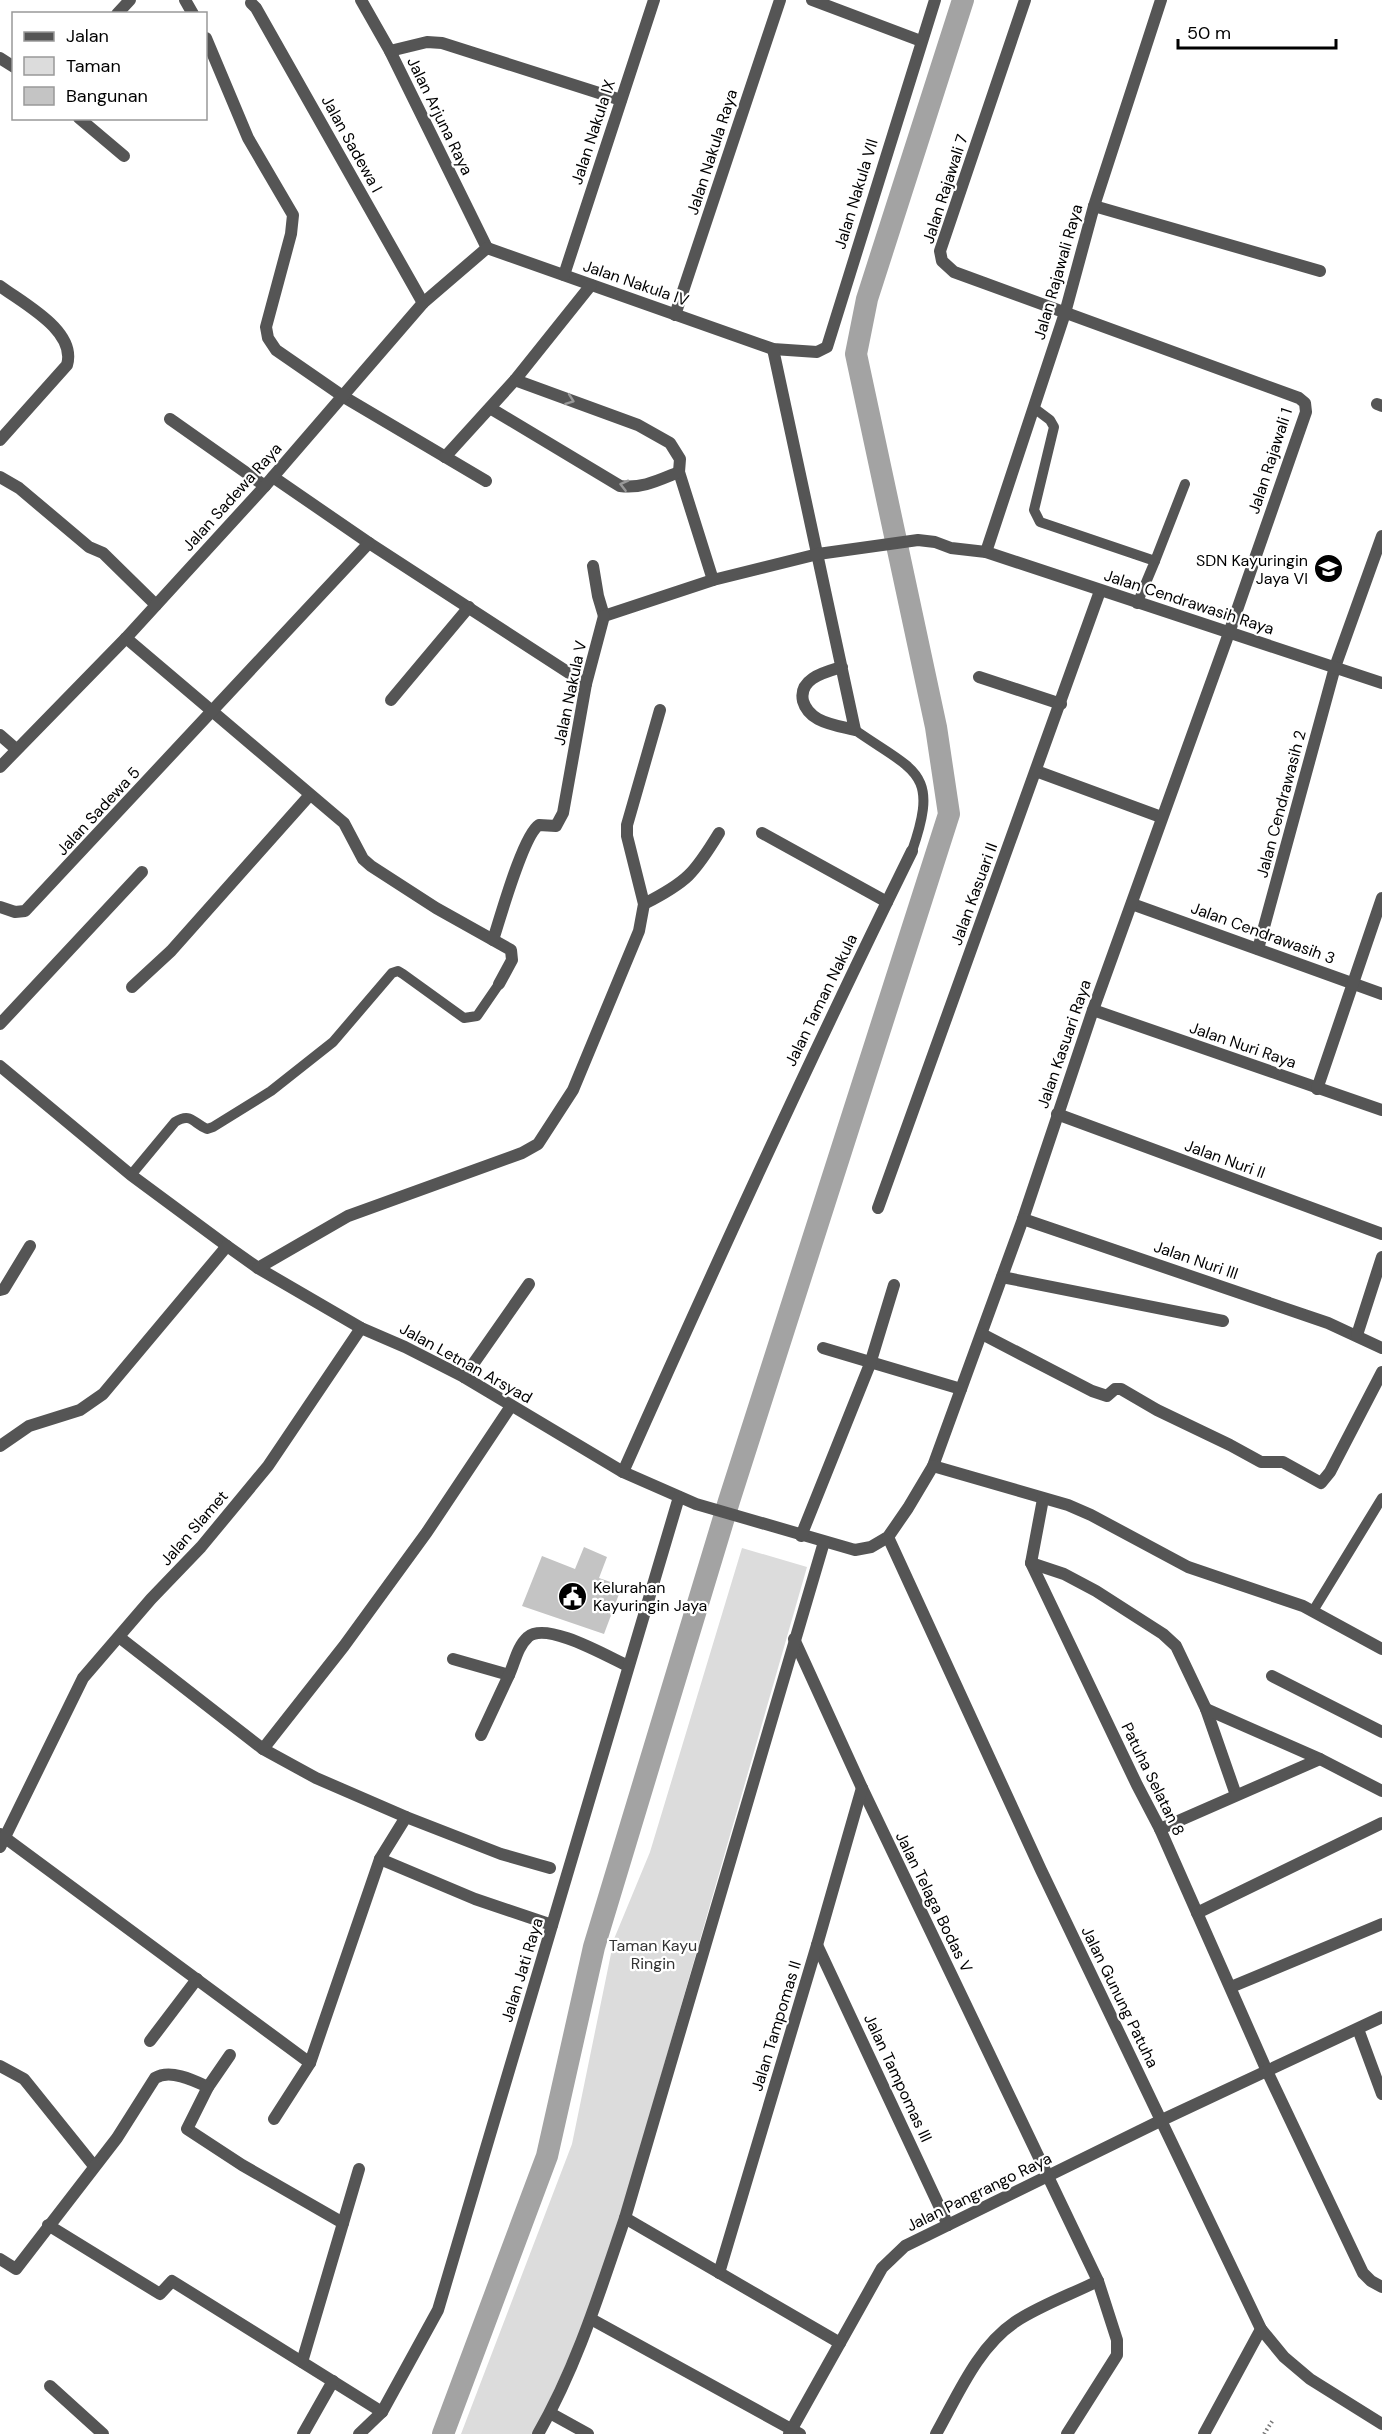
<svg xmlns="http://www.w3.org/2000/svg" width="1382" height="2434" font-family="'DM Sans',sans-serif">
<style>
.green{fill:#dcdcdc}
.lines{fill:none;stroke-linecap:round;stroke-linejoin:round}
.canal{stroke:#a3a3a3;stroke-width:22}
.building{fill:#c4c4c4}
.path{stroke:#777;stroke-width:4;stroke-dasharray:1.5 3;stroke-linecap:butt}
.service{stroke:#555;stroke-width:10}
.minor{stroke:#555;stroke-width:12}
.tertiary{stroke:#555;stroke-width:12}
.oneway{stroke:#999}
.labels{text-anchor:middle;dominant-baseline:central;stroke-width:4.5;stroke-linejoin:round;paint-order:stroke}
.street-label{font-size:16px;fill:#000;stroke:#fff}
.poi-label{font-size:16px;fill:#000;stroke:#fff;text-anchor:end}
.park-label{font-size:16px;fill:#333;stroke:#fff}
</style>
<rect width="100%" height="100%" fill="#fff"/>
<path class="green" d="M742 1548 807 1567 617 2229 582 2329 534 2434H461L572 2144 614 1939 650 1852Z"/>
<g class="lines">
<path class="canal" d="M443 2434 547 2156 594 1947 729 1501 949 814 936 727 856 354 867 299 963 0"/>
</g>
<path class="building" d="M584 1547 607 1557 599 1578 622 1586 604 1634 522 1606 542 1556 575 1569Z"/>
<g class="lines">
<path class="path" d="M1264 2434 1273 2420"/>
<g class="service">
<path d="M1034 408 1050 420 1054 427 1034 510 1040 522 1155 561 1137 604"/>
<path d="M1155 561 1185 484"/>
<path d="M855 730C915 772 940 771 912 851"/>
<path d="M131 1175 175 1122C191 1112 193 1123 207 1129L213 1127 271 1091 333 1042 392 973 398 971 403 974 464 1018 477 1016 499 984"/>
<path d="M1313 1611 1382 1498"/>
</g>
<g class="minor">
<path d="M185 0 193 14"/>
<path d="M361 0 390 51 487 248"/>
<path d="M812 0 921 41"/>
<path d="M251 3 256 8 423 303"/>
<path d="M117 14 130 0"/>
<path d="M206 38 248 138 293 215 291 234 266 327 268 338 276 350 344 397 486 481"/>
<path d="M390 51 427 42 442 43 621 100"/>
<path d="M0 58 14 67"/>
<path d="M79 118 124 156"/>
<path d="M1094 206 1320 271"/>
<path d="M487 248 773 349 817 352 827 347 935 0"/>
<path d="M564 275 654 0"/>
<path d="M0 286C24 304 77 331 67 365L0 440"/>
<path d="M675 315 780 0"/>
<path d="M773 349 855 730C843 727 829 725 818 719 811 715 805 708 803 701 798 678 826 672 842 667"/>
<path d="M515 380 638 425 670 443 680 459 679 472 713 580"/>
<path d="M1377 404 1382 406"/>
<path d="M490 408 620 486C642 489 659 480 679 472"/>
<path d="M170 419 265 486"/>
<path d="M445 457 515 380 591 285"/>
<path d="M0 477 19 488 89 547 103 553 156 605"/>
<path d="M273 477 369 543 586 684"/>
<path d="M593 566 598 596 604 616"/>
<path d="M604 616 713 580 818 554 918 540 935 542 951 548 986 552"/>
<path d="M126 638 344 823 363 859 371 866 436 908 511 950 512 960 499 984"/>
<path d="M979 677 1061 704"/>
<path d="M391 700 469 607"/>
<path d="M0 735 16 749"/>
<path d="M0 767 126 638 265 486 423 303 487 248"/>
<path d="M1036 771 1161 817"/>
<path d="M762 833 887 902"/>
<path d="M644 904C687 882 694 874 719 833"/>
<path d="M1132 904 1382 994"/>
<path d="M0 907 15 912 25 911 369 543"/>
<path d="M493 940C500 919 523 835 539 825L556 826 563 813 586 684 604 616"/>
<path d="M1258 949 1335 667 1382 536"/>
<path d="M132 987 171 951 309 796"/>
<path d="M1093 1010 1382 1110"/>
<path d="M0 1024 142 872"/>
<path d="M0 1066 131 1175 227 1246 258 1268 361 1328 405 1347 464 1377 623 1472 696 1504 855 1550 871 1547 888 1537 908 1508 933 1466 1023 1219 1093 1010 1229 633 1306 412 1305 403 1299 398 954 272 942 261 940 251 1025 0"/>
<path d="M1317 1089 1382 898"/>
<path d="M1057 1114 1382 1234"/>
<path d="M878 1208 1100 591"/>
<path d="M1023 1219 1328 1323 1382 1348"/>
<path d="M258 1268 348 1216 522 1153 538 1144 573 1090 639 931 644 904 627 836V825L660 710"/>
<path d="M1002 1277 1223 1321"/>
<path d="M0 1290 4 1289 30 1246"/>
<path d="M982 1334 1092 1391 1107 1396 1115 1389H1121L1157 1410 1230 1445 1261 1462H1283L1321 1483 1330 1472 1382 1372"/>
<path d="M1357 1335 1382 1257"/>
<path d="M823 1348 961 1389"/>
<path d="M464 1377 529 1284"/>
<path d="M0 1446 29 1426 80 1410 103 1394 227 1246"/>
<path d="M933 1466 1068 1505 1091 1515 1188 1567 1303 1606 1382 1649"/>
<path d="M623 1472C716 1263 811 1056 912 851"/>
<path d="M1043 1499 1031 1563 1137 1785 1160 1829 1267 2071 1363 2273 1371 2281 1382 2287"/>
<path d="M801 1536 870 1364 894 1285"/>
<path d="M888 1537 1041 1870 1261 2329 1284 2357 1310 2379 1382 2424"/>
<path d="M1031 1563 1064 1574 1096 1591 1163 1634 1176 1646 1206 1709 1236 1795"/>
<path d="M119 1637 263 1749 316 1778 406 1817 501 1854 550 1868"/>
<path d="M794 1639 862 1788 1098 2281 1117 2340V2355L1067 2434"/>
<path d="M453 1659 509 1675C515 1662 517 1647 528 1637 547 1621 608 1657 628 1666"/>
<path d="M1272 1676 1382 1732"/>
<path d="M1206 1709 1320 1759 1382 1791"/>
<path d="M481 1735 509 1675"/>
<path d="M263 1749 344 1646 427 1532 511 1406"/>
<path d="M1160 1829 1320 1759"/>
<path d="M0 1834 310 2063"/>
<path d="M0 1847 83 1678 151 1599 201 1547 268 1466 361 1328"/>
<path d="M380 1859 475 1899 552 1925"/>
<path d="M1197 1913 1382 1823"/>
<path d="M817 1945 948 2225"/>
<path d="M1231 1987 1382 1924"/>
<path d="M1358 2029 1382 2094"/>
<path d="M150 2041 197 1979"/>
<path d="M0 2066 24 2079 94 2166"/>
<path d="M208 2087 230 2055"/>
<path d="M274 2119 310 2063 380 1859 406 1817"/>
<path d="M625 2218 840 2343"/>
<path d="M48 2225 160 2294 172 2281 382 2412"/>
<path d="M0 2259 16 2269 117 2138 155 2078C170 2069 193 2080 208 2087L187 2129 242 2165 343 2223"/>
<path d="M719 2273 817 1945 862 1788"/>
<path d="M591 2319 800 2434"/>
<path d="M302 2362 359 2169"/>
<path d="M50 2386 103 2434"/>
<path d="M550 2413 588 2434"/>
<path d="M303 2434 333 2381"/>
<path d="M359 2434 382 2412 438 2310 679 1497"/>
<path d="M538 2434C577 2366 600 2291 625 2218L824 1542"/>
<path d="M789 2434 882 2268 905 2246 1162 2120 1382 2017"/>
<path d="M936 2434C958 2395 977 2348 1015 2322 1039 2306 1072 2294 1098 2281"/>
<path d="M1204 2434 1261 2329"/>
</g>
<path class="tertiary" d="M1161 0 1094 206 1065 313 986 552 1382 683"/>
</g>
<defs><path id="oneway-chevron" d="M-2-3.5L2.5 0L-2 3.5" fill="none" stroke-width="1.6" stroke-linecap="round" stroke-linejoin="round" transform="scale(1.5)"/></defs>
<g class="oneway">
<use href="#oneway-chevron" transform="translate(570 400) rotate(20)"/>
<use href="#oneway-chevron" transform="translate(624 485) rotate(-166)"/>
</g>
<defs>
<symbol id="school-disc" viewBox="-11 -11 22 22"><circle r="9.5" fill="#000" stroke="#fff"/><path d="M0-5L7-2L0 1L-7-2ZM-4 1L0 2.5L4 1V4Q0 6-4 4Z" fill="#fff"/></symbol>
<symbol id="civic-disc" viewBox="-11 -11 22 22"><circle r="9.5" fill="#000" stroke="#fff"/><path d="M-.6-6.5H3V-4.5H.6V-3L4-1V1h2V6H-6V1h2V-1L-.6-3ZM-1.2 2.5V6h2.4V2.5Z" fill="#fff"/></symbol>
</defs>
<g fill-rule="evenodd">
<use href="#school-disc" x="1312" y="552" width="33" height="33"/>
<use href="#civic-disc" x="556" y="1580" width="33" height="33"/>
</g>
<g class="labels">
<g class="street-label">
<text transform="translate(440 116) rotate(64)">Jalan Arjuna Raya</text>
<text transform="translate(593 132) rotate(-72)">Jalan Nakula IX</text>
<text transform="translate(352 144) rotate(61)">Jalan Sadewa I</text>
<text transform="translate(712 152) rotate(-72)">Jalan Nakula Raya</text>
<text transform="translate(945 189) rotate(-72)">Jalan Rajawali 7</text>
<text transform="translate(856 194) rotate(-73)">Jalan Nakula VII</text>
<text transform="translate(1058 272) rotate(-74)">Jalan Rajawali Raya</text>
<text transform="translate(636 283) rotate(19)">Jalan Nakula IV</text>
<text transform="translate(1270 461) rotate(-72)">Jalan Rajawali 1</text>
<text transform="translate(232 497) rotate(-48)">Jalan Sadewa Raya</text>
<text transform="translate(1189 602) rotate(18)">Jalan Cendrawasih Raya</text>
<text transform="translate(570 693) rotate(-78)">Jalan Nakula V</text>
<text transform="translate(1281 804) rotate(-75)">Jalan Cendrawasih 2</text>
<text transform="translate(98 811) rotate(-47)">Jalan Sadewa 5</text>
<text transform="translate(974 894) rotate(-70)">Jalan Kasuari II</text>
<text transform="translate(1263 933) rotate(20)">Jalan Cendrawasih 3</text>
<text transform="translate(821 1000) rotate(-64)">Jalan Taman Nakula</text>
<text transform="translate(1064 1044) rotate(-71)">Jalan Kasuari Raya</text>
<text transform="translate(1243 1045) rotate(19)">Jalan Nuri Raya</text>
<text transform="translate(1225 1159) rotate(20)">Jalan Nuri II</text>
<text transform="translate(1196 1260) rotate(19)">Jalan Nuri III</text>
<text transform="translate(466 1363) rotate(29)">Jalan Letnan Arsyad</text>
<text transform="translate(194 1528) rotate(-49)">Jalan Slamet</text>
<text transform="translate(1153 1779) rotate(64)">Patuha Selatan 8</text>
<text transform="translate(934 1902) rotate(64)">Jalan Telaga Bodas V</text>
<text transform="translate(522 1970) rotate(-73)">Jalan Jati Raya</text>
<text transform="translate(1120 1997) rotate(64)">Jalan Gunung Patuha</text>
<text transform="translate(776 2026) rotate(-73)">Jalan Tampomas II</text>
<text transform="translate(898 2078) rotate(65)">Jalan Tampomas III</text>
<text transform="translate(979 2192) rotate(-26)">Jalan Pangrango Raya</text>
</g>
<g class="poi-label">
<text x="1308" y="560">SDN Kayuringin<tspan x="1308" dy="18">Jaya VI</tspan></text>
<text x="593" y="1587" text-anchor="start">Kelurahan<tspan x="593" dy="18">Kayuringin Jaya</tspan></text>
</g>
<g class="park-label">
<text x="653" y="1945">Taman Kayu<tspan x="653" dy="18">Ringin</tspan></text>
</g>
</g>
<rect x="12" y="12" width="195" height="108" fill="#ffffff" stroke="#999999" stroke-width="1.5"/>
<rect x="24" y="32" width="30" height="9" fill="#555555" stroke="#999999" stroke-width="1.5"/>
<text x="66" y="42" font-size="18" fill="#000000">Jalan</text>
<rect x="24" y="57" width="30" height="18" fill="#dcdcdc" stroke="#999999" stroke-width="1.5"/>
<text x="66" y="72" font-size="18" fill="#000000">Taman</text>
<rect x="24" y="87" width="30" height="18" fill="#c4c4c4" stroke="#999999" stroke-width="1.5"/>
<text x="66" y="102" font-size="18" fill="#000000">Bangunan</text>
<path d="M1178 39v9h158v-9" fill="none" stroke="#000000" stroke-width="3"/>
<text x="1187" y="39" font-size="18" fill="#000000" stroke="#ffffff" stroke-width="4.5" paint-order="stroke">50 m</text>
</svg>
